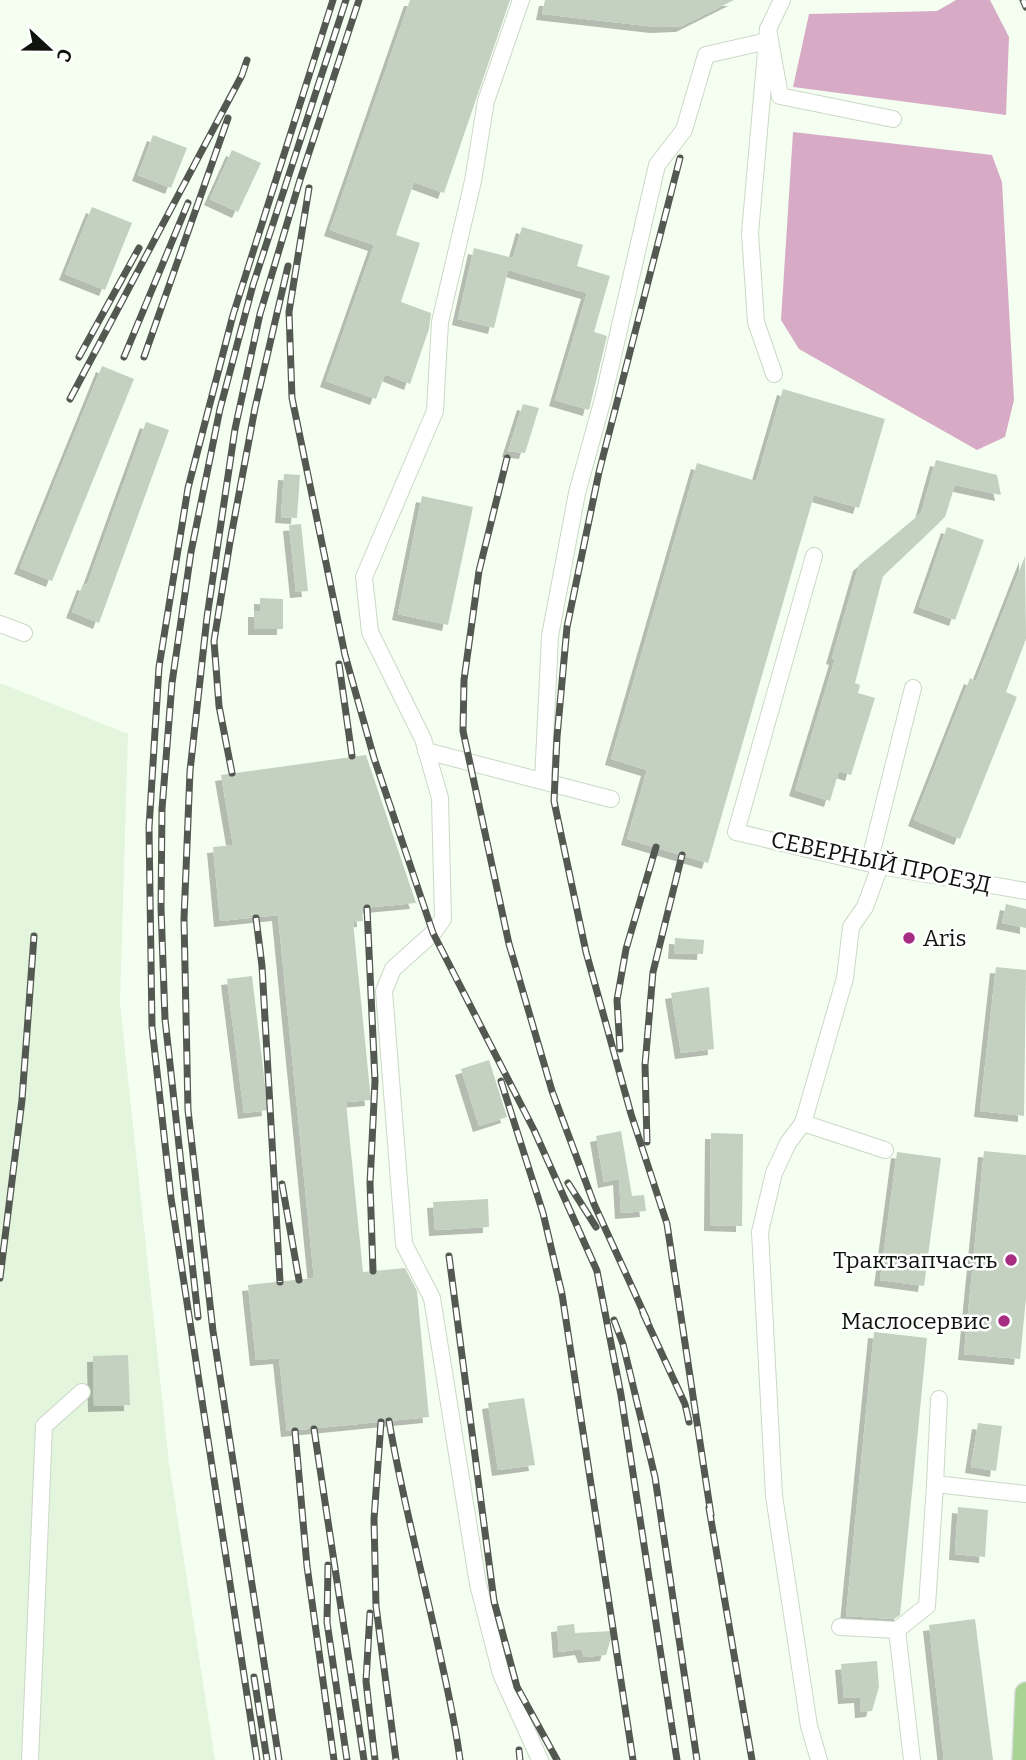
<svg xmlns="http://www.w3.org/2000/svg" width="1026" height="1760" font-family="Bitter,serif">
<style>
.built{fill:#e3f5dd}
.forest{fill:#d7abc5}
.building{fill:#c4d0c0;filter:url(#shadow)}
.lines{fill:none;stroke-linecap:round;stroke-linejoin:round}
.minor-casing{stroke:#cbd8c7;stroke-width:18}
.major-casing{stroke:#dddedd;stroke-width:24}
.minor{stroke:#fff;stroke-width:16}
.major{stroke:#a7d394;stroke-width:21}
.rail-casing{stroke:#535851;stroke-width:7}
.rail{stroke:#fff;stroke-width:4.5;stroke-dasharray:13;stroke-linecap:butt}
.poi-dot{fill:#a72d82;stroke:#fff;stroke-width:2.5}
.labels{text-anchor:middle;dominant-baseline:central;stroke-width:5;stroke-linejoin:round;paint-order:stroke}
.street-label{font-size:23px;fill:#0f130e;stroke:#fff}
.poi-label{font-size:23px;fill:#0f130e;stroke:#fff;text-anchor:end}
</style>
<defs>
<filter id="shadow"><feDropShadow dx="-6" dy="6" stdDeviation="0" flood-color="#0004"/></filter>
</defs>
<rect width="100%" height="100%" fill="#f5fff1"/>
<path class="built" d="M0 683 128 734 120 1003 169 1463 215 1760H0Z"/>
<g class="forest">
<path d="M956 0H990L1009 37 1006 115 793 87 809 14 937 11Z"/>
<path d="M793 132 992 155 1002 182 1014 400 1005 437 977 450 799 349 781 320Z"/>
</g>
<g class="building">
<path d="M410 0H510L444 193 414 182 396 235 420 243 401 302 431 313 429 329 410 384 385 374 376 399 326 381 374 245 330 230Z"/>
<path d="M545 0H734L682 26 656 27 542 14Z"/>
<path d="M153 135 187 148 171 188 138 175Z"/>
<path d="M232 150 261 163 238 212 210 199Z"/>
<path d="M92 207 132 223 105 290 65 274Z"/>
<path d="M522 227 583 245 577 266 610 276 594 332 607 336 589 410 555 400 587 293 508 270 494 328 458 319 474 248 513 258Z"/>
<path d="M102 366 134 379 52 581 20 568Z"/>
<path d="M783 389 885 419 859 508 814 495 708 863 627 839 647 770 611 759 697 463 756 481Z"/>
<path d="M523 404 539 408 525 453 508 451Z"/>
<path d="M146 422 169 430 99 623 72 612 83 584 87 585Z"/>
<path d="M936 460 997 475 1001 495 955 485 945 517 883 576 855 683 860 685 858 693 875 698 851 775 839 771 830 801 795 790 835 659 832 658 859 565 921 513Z"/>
<path d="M284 474 300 475 297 518 281 517Z"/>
<path d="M422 496 473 507 448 625 398 614Z"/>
<path d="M301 524 308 591 296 592 289 525Z"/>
<path d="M947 527 984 540 955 620 919 607Z"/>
<path d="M1025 556 1026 639 1006 692 1017 697 960 839 914 820 970 678 976 681Z"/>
<path d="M260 598 283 599V629H254V611H260Z"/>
<path d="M366 755 416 903 362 908 363 921 353 922 371 1100 346 1102 363 1272 405 1268 417 1291 429 1417 287 1431 279 1358 256 1360 248 1285 314 1278 278 915 220 921 213 847 233 845 221 775Z"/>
<path d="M1006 904 1026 909V928L1002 923Z"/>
<path d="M675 938 704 940 703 954 674 953Z"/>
<path d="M996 967 1026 970 1024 1116 980 1111Z"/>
<path d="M252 976 268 1110 244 1113 227 979Z"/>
<path d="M709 987 714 1049 681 1053 671 993Z"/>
<path d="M489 1060 507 1117 479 1126 461 1069Z"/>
<path d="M621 1131 632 1196 644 1195 646 1211 621 1213 619 1179 604 1182 596 1136Z"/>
<path d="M711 1133 743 1134 742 1226 710 1225Z"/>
<path d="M984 1151 1026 1155V1298L1020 1359 964 1354Z"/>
<path d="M897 1152 941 1158 924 1286 880 1280Z"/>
<path d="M488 1199 489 1227 435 1230 433 1202Z"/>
<path d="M874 1332 927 1338 900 1615 894 1619 846 1616Z"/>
<path d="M128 1355 130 1405 94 1406 93 1356Z"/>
<path d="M524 1398 535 1465 498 1470 488 1403Z"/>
<path d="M978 1423 1002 1426 996 1471 971 1467Z"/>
<path d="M958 1507 988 1510 985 1557 955 1554Z"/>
<path d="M975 1619 993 1760H944L929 1625Z"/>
<path d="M574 1624 575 1633 613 1631 606 1655 584 1657 581 1649 559 1652 557 1626Z"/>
<path d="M877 1661 879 1687 872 1711 861 1712 860 1697 844 1698 841 1664Z"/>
</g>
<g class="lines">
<defs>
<g id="minor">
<path d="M521 0 486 101 473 181 440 322 435 411 364 577 370 632 423 739 440 798 443 919 433 933 393 969 384 991 404 1244 432 1298 478 1584 501 1674 540 1760"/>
<path d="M782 0 768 29 780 96 893 119"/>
<path d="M768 29 750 233 756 322 774 374"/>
<path d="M814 556 736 832 880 866 1026 891"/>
<path d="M0 624 24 633"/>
<path d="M426 751 611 799"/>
<path d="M543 781 550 636 577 493 603 399 657 165 684 130 706 55 767 41"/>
<path d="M869 863 913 688"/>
<path d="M880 866 865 907 851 927 845 978 803 1123 885 1150"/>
<path d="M803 1123 788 1143 774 1173 760 1232 774 1496 809 1726 819 1760"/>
<path d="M935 1484 939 1399"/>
<path d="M840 1627 897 1630 927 1606 935 1484 1026 1494"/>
<path d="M897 1630 912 1760"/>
<path d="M30 1760 44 1426 82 1392"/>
</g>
<path id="major" d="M1023 1760 1026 1693"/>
</defs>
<use href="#minor" class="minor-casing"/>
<use href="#major" class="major-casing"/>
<use href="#minor" class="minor"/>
<use href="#major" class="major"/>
<defs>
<g id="rail">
<path d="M1023 0 1026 7"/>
<path d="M680 158 599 472 567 627 557 737 554 801 586 952 631 1114 667 1224 711 1515"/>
<path d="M309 188 289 312 292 398 345 655 374 758 433 933 534 1130 597 1271 621 1395 677 1760"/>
<path d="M79 357 139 248"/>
<path d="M124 357 188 203"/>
<path d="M144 357 228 118"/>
<path d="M70 399 242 75 247 60"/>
<path d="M507 458 479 571 464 680 463 731 509 944 552 1091 594 1204 647 1320"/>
<path d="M339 664 352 756"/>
<path d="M232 773 219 706 214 641 230 542 255 408 288 266"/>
<path d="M367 908 375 1081 370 1183 373 1271"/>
<path d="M256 918 262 966 280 1282"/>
<path d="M620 1049 617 1000 626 949 656 847"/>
<path d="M501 1081 543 1213 562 1294 633 1760"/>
<path d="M647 1142 645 1065 653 972 682 855"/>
<path d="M568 1183 596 1227"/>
<path d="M282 1184 299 1280"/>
<path d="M449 1256 494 1601 517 1687 557 1760"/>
<path d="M0 1278 22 1100 34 936"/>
<path d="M643 1313 685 1404 689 1422"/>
<path d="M198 1317 165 1019 161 907 162 809 172 683 191 552 220 409 253 285 346 0"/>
<path d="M614 1320 623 1344 655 1477 697 1760"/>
<path d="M389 1421C403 1503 425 1583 442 1664 449 1696 456 1728 460 1760"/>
<path d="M381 1422 374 1519 376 1606 396 1760"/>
<path d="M314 1429 364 1760"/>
<path d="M295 1431 307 1566 334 1760"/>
<path d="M709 1508 752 1760"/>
<path d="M328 1565 327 1622 347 1760"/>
<path d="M370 1613 366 1681 375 1760"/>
<path d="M254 1677 267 1760"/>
<path d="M519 1750 520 1760"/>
<path d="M257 1760 171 1198 152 1027 149 828 159 667 188 488 233 315 333 0"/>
<path d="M279 1760 213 1331 188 1110 184 919 190 771 207 617 235 429 260 314 300 180 359 0"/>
</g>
</defs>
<use href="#rail" class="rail-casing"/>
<use href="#rail" class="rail"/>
</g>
<g class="poi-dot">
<circle cx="909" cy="938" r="7"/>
<circle cx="1011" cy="1260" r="7"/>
<circle cx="1004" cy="1321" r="7"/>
</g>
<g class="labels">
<g class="street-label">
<text transform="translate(881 862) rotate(12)">СЕВЕРНЫЙ ПРОЕЗД</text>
</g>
<g class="poi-label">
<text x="923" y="938" text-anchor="start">Aris</text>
<text x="997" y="1260">Трактзапчасть</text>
<text x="990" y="1321">Маслосервис</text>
</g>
</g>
<g transform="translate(49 49) rotate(112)" stroke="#ffffff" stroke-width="5" paint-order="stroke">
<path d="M0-5L12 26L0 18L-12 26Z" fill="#0f130e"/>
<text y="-10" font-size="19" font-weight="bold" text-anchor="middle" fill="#0f130e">С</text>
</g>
</svg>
